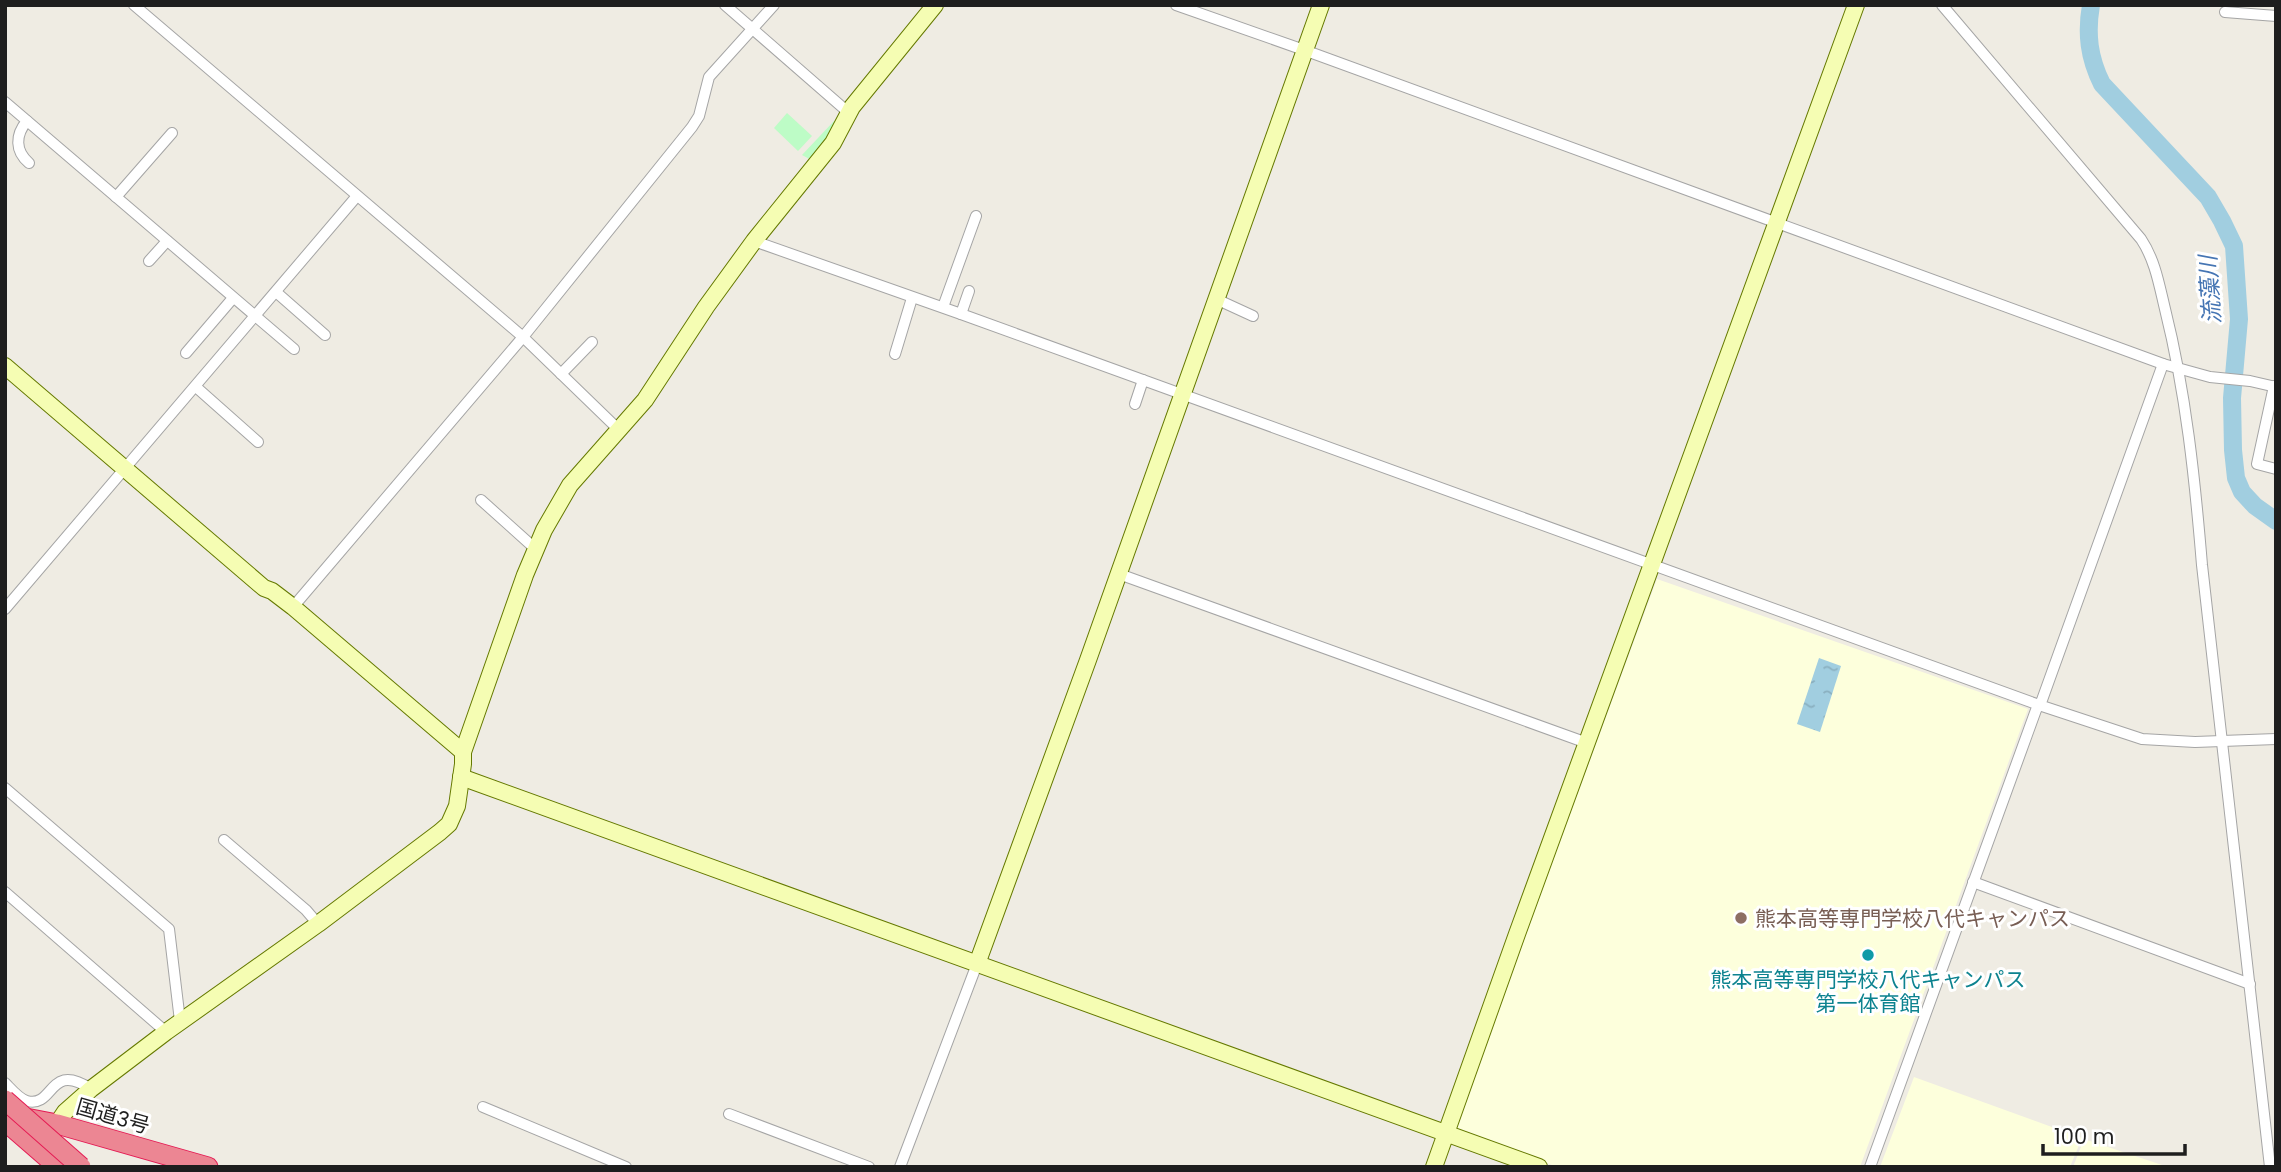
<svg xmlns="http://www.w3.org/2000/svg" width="2281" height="1172" font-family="Poppins,'Noto Sans JP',sans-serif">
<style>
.education{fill:#fdffdc}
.park{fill:#bdfcc6}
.water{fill:url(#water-ripples)}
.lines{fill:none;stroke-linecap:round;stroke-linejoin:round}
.river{stroke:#a1cee0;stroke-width:18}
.street-casing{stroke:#a5a5a5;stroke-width:12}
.secondary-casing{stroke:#657900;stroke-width:18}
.highway-casing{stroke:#e41a53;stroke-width:21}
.street{stroke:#fff;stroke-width:10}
.secondary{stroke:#f5fdb3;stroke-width:16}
.highway{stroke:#ec8693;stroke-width:19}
.highway-bridge-casing{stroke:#e41a53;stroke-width:21;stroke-linecap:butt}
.highway-bridge{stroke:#ec8693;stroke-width:19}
.education-dot{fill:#8d6e63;stroke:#fff;stroke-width:2.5}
.culture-dot{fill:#0f9aa8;stroke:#fff;stroke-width:2.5}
.labels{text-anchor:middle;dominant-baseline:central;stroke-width:6;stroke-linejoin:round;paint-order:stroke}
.education-label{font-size:21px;fill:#785e54;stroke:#fff;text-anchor:start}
.culture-label{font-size:21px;fill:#0d838f;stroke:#fff}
.street-label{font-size:21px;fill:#1e1e1e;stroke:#fff}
.water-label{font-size:23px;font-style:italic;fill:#4575b3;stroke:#fff}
</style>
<defs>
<pattern id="water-ripples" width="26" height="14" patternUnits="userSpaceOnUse" patternTransform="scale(1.75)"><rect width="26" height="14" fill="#a1cee0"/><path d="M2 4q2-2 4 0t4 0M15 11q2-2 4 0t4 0" fill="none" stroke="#8ab0c0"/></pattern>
</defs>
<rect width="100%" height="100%" fill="#efece3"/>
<g class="education">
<path d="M1657 579 2028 709 1860 1167H1557L1454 1127Z"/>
<path d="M1914 1077 2082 1138 2070 1167H1880Z"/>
<path d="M2084 1139 2168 1167H2073Z"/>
</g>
<g class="park">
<path d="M787 113 812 136 798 151 774 128Z"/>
<path d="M834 121 838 122 813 161 802 155Z"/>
</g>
<path class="water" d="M1819 658 1841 666 1820 732 1797 724Z"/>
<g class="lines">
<path class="river" d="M2091 5C2086 34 2089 58 2102 84L2208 197 2222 221 2234 246 2239 319 2232 398 2233 450 2236 478 2242 492 2255 506 2276 521"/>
<defs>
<g id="street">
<path d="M134 5 523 337 619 430"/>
<path d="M725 5 849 113"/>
<path d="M1176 5 1304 50 2163 364 2210 377 2250 381 2276 387"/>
<path d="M1942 5 2141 239C2155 260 2159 284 2165 309 2186 393 2195 480 2202 565L2270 1167"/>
<path d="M2225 12 2276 16"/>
<path d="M5 102 294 349"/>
<path d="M27 121C15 135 15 151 29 163"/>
<path d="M116 197 172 133"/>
<path d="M754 241 961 314 2039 705 2142 739 2195 742 2276 739"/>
<path d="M149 261 167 241"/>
<path d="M276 292 325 335"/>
<path d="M1216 299 1253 316"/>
<path d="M943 307 976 216"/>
<path d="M961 314 969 291"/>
<path d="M186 353 233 298"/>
<path d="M895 354 912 298"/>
<path d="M561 374 592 342"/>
<path d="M2274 386 2257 464 2276 469"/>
<path d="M196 387 258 442"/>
<path d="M1135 404 1143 380"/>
<path d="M481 500 530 544 537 547"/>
<path d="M1119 574 1587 743"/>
<path d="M293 607 523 337 692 127 699 116 709 77 774 5"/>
<path d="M5 609 357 196"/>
<path d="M5 788 169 929 180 1021"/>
<path d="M224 840 306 910 318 924"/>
<path d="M1973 882 2250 984"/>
<path d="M5 892 166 1032"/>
<path d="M5 1083C11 1089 19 1099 27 1101 55 1108 48 1061 91 1089"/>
<path d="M483 1107 626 1167"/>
<path d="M729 1114 869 1167"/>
<path d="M900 1167 977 964"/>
<path d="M1870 1167 2036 710 2042 700 2163 364"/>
</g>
<g id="secondary">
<path d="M5 366 264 588 272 591 293 607 463 752"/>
<path d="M461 777 1539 1167"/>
<path d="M977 964 1088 660 1321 5"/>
<path d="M57 1124 65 1112 91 1089 166 1032 318 924 440 832 449 824 457 806 463 764V752L525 575 544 530 570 485 645 400 706 307 754 241 833 143 852 107 935 5"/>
<path d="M1434 1167 1517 934 1856 5"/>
</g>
<g id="highway">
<path d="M5 1114 57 1124 208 1167"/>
<path d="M5 1121 58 1167"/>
</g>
</defs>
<use href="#street" class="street-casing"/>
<use href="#secondary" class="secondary-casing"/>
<use href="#highway" class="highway-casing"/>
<use href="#street" class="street"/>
<use href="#secondary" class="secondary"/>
<use href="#highway" class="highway"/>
<defs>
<path id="highway-bridge" d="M5 1100 81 1167"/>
</defs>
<use href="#highway-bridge" class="highway-bridge-casing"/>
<use href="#highway-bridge" class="highway-bridge"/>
</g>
<circle class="education-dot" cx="1741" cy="918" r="7"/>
<circle class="culture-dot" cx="1868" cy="955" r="7"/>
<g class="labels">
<g class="education-label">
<text x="1755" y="918">熊本高等専門学校八代キャンパス</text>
</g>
<g class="culture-label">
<text x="1868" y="979">熊本高等専門学校八代キャンパス<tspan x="1868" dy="24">第一体育館</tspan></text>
</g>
<g class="street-label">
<text transform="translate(113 1116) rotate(16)">国道3号</text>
</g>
<g class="water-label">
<text transform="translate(2210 290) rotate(-94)">流藻川</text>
</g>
</g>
<rect width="2281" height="1172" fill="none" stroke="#1e1e1e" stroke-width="14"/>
<path d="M2043 1144v10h142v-10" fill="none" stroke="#1e1e1e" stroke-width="3.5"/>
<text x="2054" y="1144" font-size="21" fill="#1e1e1e" stroke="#ffffff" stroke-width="5" paint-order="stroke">100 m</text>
</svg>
